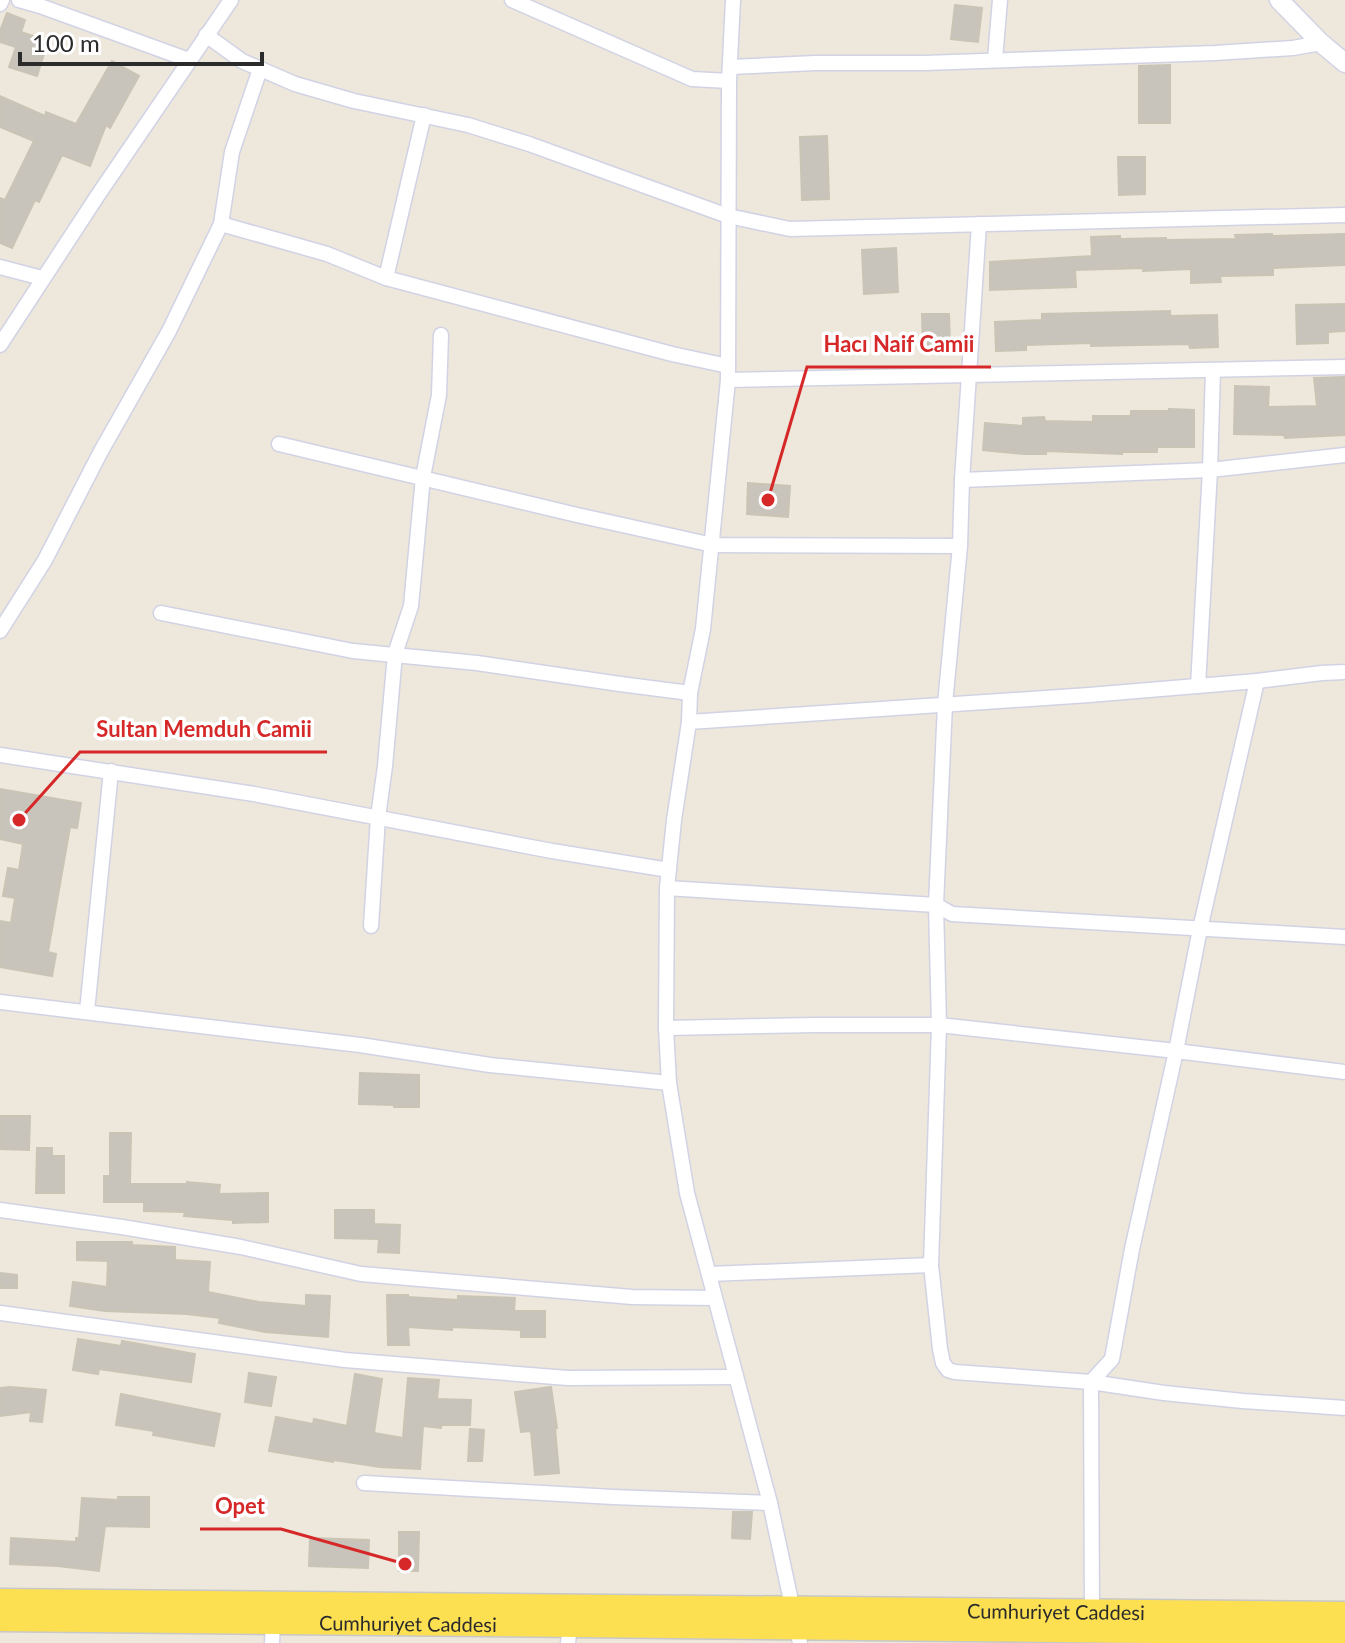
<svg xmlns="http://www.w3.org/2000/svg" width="1345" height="1643" font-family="Lato,sans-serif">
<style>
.building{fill:#c9c4bb;stroke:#cac4b5;stroke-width:2}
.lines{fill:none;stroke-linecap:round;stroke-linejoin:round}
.minor-casing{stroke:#d1d3e5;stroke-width:17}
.tertiary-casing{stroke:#d1d3e5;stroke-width:21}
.primary-casing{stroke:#c8c8c8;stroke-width:27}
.minor{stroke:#fff;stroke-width:14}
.tertiary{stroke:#fff;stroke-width:18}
.primary{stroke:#fde052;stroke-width:24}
.labels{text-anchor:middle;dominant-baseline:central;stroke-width:7;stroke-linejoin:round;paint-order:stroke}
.street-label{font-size:20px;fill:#2b2b2b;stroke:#fff}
.leader{fill:none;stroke:#d62828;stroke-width:3}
.callout-dot{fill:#d62828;stroke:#fff;stroke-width:3}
.callout-label{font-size:22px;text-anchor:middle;font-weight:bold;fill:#d62828;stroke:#fff;stroke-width:7;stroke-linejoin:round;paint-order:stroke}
</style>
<rect width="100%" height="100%" fill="#eee7dc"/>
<g class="building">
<path d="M955 5 982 8 978 42 951 39Z"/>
<path d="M7 13 25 20 21 32 48 41 37 76 9 67 16 47 0 42V31Z"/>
<path d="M112 61 139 76 110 128 106 125 90 166 62 155 39 202 35 200 12 248 0 243V198L5 200 34 141 0 127V96L45 116 46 112 76 124Z"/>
<path d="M1170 65V123H1139V66Z"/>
<path d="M827 136 829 199 802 200 800 137Z"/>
<path d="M1118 157H1145V194L1119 195Z"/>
<path d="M1272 234V236L1345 234V265L1273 268V275L1220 276 1221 282 1191 283V269L1143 271V268L1075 270 1076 287 990 290V262L1092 256 1091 237 1120 236V239L1166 238V240L1236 239 1235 235Z"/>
<path d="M896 248 898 292 864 294 862 250Z"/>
<path d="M1345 304V331L1328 332V343L1297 344 1296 305Z"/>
<path d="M1170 311V316L1217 315 1218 347 1190 348 1189 344 1091 346V343L1026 345V350L996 351 995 322 1042 320V314Z"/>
<path d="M922 314H949L950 349 923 350Z"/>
<path d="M1344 377 1345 435 1285 438 1284 435 1234 434 1235 386 1269 387 1268 407 1317 406 1314 378Z"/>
<path d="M1169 409 1194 410V447H1157V452H1122V454L1046 451V454H1024L983 450 985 423 1023 426V418L1044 417 1045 421 1093 422V416H1131V411H1169Z"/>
<path d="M748 483 790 486 788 517 747 514Z"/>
<path d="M0 789 81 803 77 828 70 827 48 952 56 954 52 976 0 967V921L11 923 15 898 3 896 8 868 19 870 23 844 0 839Z"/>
<path d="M360 1073 419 1075V1107H394V1105L359 1104Z"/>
<path d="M0 1116H30L29 1150 0 1149Z"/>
<path d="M110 1133H131L130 1184H187V1182L220 1185 219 1194 268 1193V1222L233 1223V1220L184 1216 185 1212 144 1211V1202H104V1176H110Z"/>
<path d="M37 1148H52V1156H64V1193H36Z"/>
<path d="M335 1210H374V1224L400 1225 399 1253 378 1252 379 1239 335 1238Z"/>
<path d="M77 1242H132V1245L175 1247V1260L210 1262 208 1292 259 1302 306 1306V1295L330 1296 328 1337 265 1332 219 1323 220 1318 187 1314 105 1311 70 1306 73 1282 107 1287 108 1261 77 1260Z"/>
<path d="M0 1273 17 1275V1288H0Z"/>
<path d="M387 1295H408V1297L458 1300V1296L515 1298 514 1311H545V1337H521V1330L452 1327V1330L408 1327 409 1345H388Z"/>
<path d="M78 1339 121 1346 122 1341 195 1354 191 1382 99 1369 98 1374 73 1370Z"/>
<path d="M249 1373 276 1377 271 1406 245 1402Z"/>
<path d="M355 1374 382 1379 374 1433 403 1438 408 1378 439 1380 437 1399 471 1400 470 1425H441V1428L423 1426 420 1469 380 1467 334 1460 333 1462 269 1451 276 1417 313 1424 314 1419 347 1426Z"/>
<path d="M10 1387 46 1390 42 1422 30 1421 31 1412 0 1416V1388Z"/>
<path d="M551 1387 557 1428H555L559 1473 535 1475 531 1431 521 1432 515 1392Z"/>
<path d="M121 1394 220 1414 214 1446 153 1435 154 1431 116 1425Z"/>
<path d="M470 1429 484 1430 482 1461H468Z"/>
<path d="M118 1497H149V1527L105 1526 99 1571 58 1566 10 1564 11 1538 76 1542V1538H79L82 1498 118 1500Z"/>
<path d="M733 1512H752L750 1539 732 1538Z"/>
<path d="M399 1532H419L418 1571H399Z"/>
<path d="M310 1538 369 1540 368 1568 309 1566Z"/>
</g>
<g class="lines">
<defs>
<g id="minor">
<path d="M19 0 40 6 189 60"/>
<path d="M512 0 692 79 729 81"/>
<path d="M733 0 729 81 728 380 703 629 690 693 689 722 674 820 667 888 666 1028 669 1083 687 1193 770 1503 800 1643"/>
<path d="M0 4 2 0"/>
<path d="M206 35 242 61 295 84 354 101 468 125 529 144 728 216 790 229 1345 215"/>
<path d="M995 59 1000 0"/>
<path d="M730 67 815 63H924L1215 53 1293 48 1321 43"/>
<path d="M221 224 327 254 386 278 672 354 728 366"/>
<path d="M979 224 962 480 960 546 945 704 936 905 939 1025 931 1265 940 1349 943 1363 948 1370 955 1372 1091 1382 1164 1393 1243 1401 1345 1408"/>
<path d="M0 267 42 278"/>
<path d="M386 278 424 115"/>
<path d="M0 345 98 195 231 0"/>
<path d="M728 380 1345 367"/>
<path d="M279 444 577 515 713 545 960 546"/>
<path d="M962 480 1210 470 1345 455"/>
<path d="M161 613 353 651 477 663 620 684 690 693"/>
<path d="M0 631 45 560 100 453 169 331 221 224 232 152 260 69"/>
<path d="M1198 686 1210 470 1213 370"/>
<path d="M689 722 1089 695 1257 681 1322 673 1345 672"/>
<path d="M0 755 254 794 552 851 669 870"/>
<path d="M667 888 936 905 952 914 1345 937"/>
<path d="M371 926 378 817 385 766 395 654 411 606 423 477 439 395 441 335"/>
<path d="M0 1002 360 1045 490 1065 669 1083"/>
<path d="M87 1011 111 771"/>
<path d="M666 1028 815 1025H939L1176 1051 1345 1072"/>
<path d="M0 1210 122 1227 241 1247 361 1274 632 1297 714 1298"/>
<path d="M710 1274 931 1265"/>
<path d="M0 1313 345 1360 568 1378 735 1377"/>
<path d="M364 1483 613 1497 770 1503"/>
<path d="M1092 1617 1091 1382 1112 1359 1132 1249 1176 1051 1200 929 1257 681"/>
<path d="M272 1643 273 1622"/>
<path d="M568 1643 570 1625"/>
</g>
<path id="tertiary" d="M1279 0 1321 43 1345 63"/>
<g id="primary">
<path id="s1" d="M0 1601 1345 1614"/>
<path id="s2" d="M0 1619 1345 1633"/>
</g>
</defs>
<use href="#minor" class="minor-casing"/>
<use href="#tertiary" class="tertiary-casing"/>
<use href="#primary" class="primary-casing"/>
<use href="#minor" class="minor"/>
<use href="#tertiary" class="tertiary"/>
<use href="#primary" class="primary"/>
</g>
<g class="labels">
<g class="street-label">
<text stroke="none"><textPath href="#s1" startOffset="1056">Cumhuriyet Caddesi</textPath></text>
<text stroke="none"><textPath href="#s2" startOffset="408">Cumhuriyet Caddesi</textPath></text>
</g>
</g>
<path class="leader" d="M768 500L807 367H991M19 820L80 752H327M405 1564L281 1529H200"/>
<g class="callout-dot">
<circle cx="768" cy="500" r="8"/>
<circle cx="19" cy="820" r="8"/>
<circle cx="405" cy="1564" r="8"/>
</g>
<g class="callout-label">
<text x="899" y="352">Hacı Naif Camii</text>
<text x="204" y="737">Sultan Memduh Camii</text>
<text x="240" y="1514">Opet</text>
</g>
<path d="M20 52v12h242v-12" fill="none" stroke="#2b2b2b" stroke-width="4"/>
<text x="32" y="52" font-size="24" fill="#2b2b2b" stroke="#ffffff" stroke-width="6" paint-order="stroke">100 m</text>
</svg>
